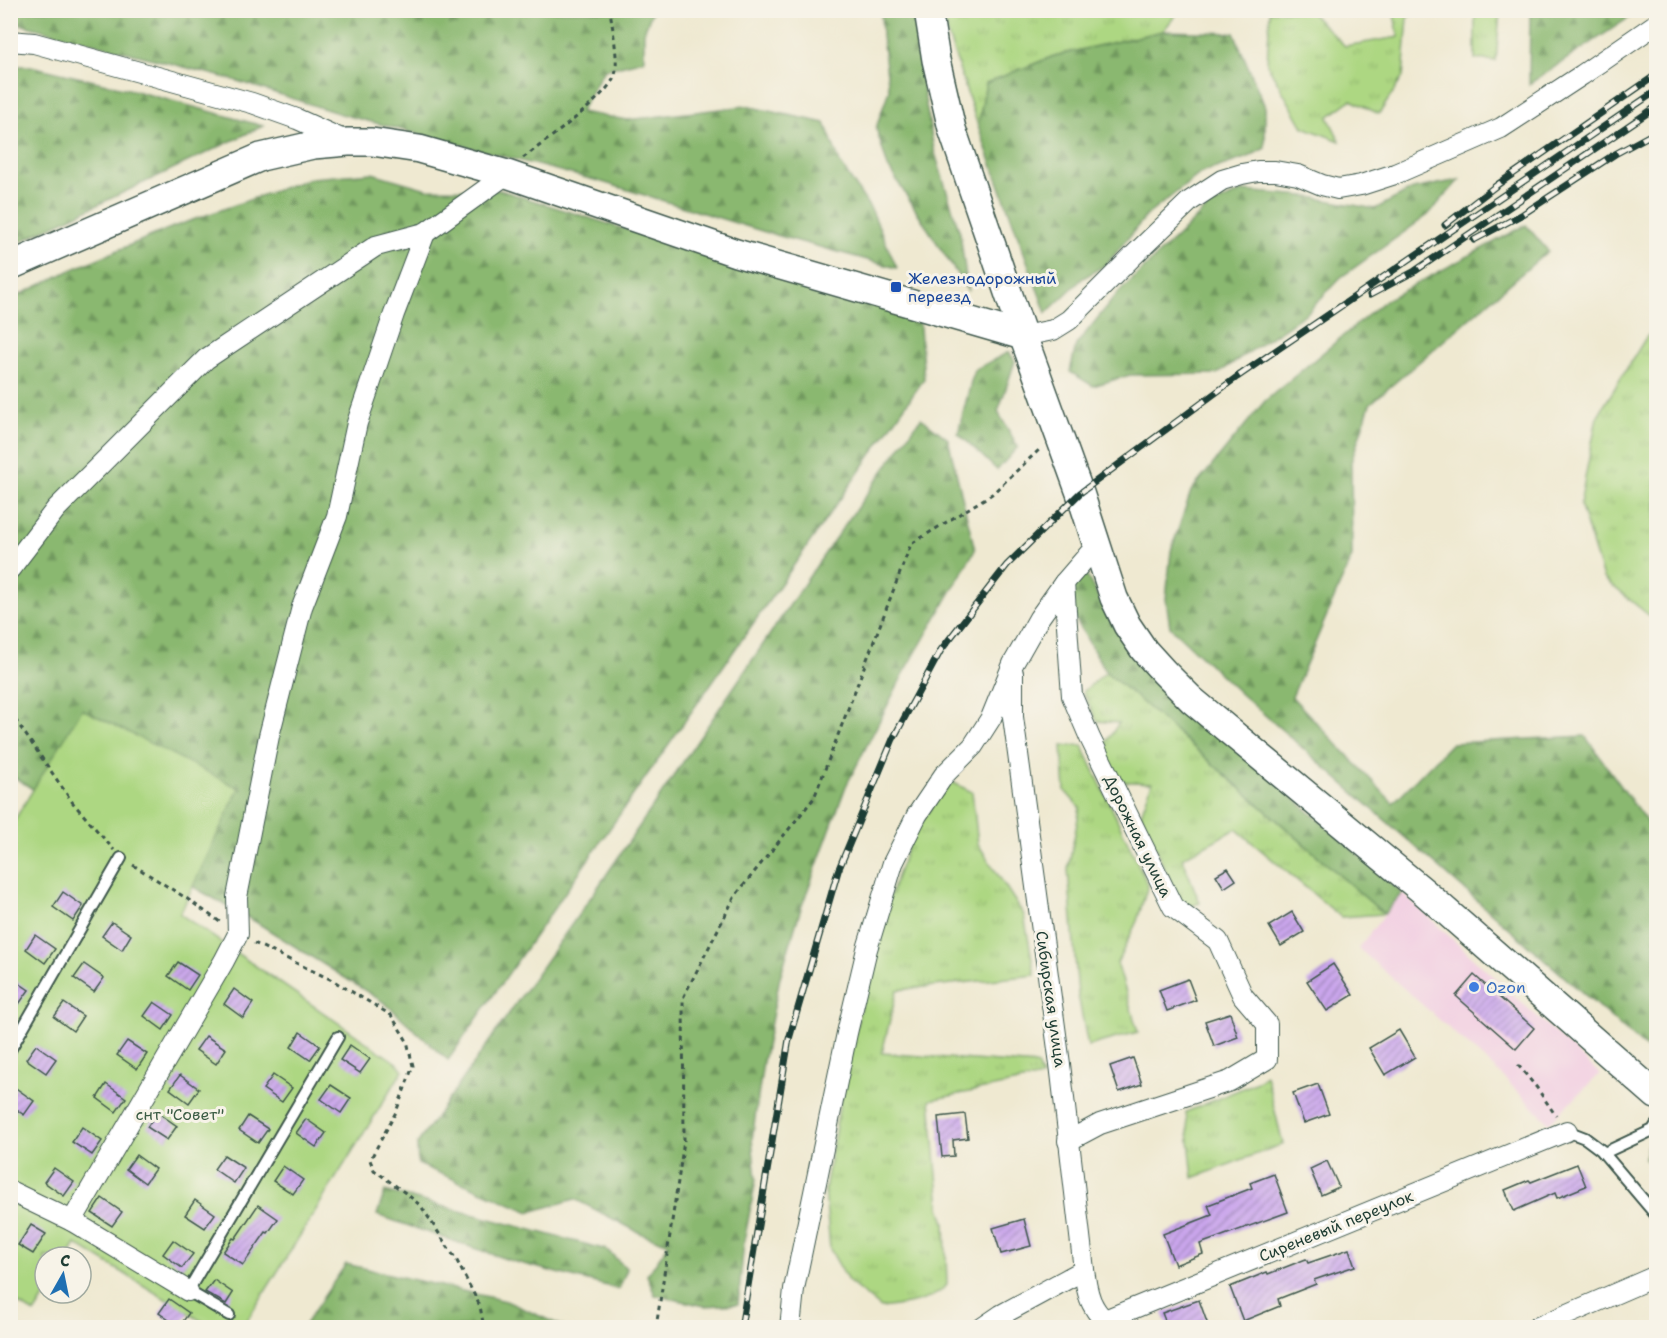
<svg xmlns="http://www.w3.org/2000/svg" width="1667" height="1338" font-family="'Shantell Sans',sans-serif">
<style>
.built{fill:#f2cfe2}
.grass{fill:url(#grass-tufts);stroke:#668a5b;stroke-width:1.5}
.forest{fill:url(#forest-firs);stroke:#547a52;stroke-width:1.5}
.garden{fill:#add782;stroke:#668a5b;stroke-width:1.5}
.building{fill:url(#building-hatch)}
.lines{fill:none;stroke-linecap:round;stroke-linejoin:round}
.lane-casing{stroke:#3e574c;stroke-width:14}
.street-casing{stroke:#3e574c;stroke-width:22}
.secondary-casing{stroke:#3e574c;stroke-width:30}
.path{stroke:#3e574c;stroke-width:3;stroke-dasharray:4.5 4.5;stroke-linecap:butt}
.lane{stroke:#fff;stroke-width:10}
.street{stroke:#fff;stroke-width:20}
.secondary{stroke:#fff;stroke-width:27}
.rail-casing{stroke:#1f3d34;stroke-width:7}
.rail{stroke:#f7f3e8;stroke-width:4.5;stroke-dasharray:14;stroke-linecap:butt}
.transit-dot{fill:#1a4fb4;stroke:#f7f3e8;stroke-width:2}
.shop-dot{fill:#3f7fe0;stroke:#f7f3e8;stroke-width:2}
.labels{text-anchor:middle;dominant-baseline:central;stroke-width:6;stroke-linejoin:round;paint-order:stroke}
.transit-label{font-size:16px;fill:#164399;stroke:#f7f3e8;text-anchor:start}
.street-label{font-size:16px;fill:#1f3d34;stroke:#f7f3e8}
.shop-label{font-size:16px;fill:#366cbe;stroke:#f7f3e8;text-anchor:start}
.park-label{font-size:16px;fill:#3b5c44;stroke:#f7f3e8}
</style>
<defs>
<pattern id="grass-tufts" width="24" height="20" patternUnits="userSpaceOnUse" patternTransform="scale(1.5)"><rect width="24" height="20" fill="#add782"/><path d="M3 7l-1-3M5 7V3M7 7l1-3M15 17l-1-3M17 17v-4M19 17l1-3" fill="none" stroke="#94b971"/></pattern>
<pattern id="forest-firs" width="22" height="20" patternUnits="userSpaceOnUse" patternTransform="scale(1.5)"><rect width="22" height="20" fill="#8ab870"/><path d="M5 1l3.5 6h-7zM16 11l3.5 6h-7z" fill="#70975d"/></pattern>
<pattern id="building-hatch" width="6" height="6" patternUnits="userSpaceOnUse" patternTransform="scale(1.5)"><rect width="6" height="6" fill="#caa6ec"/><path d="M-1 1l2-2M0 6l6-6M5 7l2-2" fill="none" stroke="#a388c0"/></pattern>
</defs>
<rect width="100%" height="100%" fill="#f7f3e8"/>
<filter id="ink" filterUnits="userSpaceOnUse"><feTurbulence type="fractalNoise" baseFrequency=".0167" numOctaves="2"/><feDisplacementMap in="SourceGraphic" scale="12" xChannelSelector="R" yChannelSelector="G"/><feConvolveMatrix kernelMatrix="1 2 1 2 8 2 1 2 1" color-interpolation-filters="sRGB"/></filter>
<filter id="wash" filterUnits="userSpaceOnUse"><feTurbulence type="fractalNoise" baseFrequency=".008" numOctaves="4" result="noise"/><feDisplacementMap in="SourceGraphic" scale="24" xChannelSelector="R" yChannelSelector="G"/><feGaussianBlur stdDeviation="1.35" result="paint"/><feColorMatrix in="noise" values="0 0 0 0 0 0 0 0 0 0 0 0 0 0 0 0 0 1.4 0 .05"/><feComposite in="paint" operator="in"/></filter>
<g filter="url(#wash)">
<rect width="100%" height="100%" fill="#efe9d1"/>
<path class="built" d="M1402 893 1600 1074 1549 1123 1494 1068 1358 948Z"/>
<g class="grass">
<path d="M945 11H1179L1163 31 1054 56 986 83 978 126 947 32Z"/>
<path d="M1270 11H1309L1345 46 1399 37 1393 11H1416L1408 18 1403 77 1379 114 1351 100 1328 117 1340 141 1303 127 1267 64Z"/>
<path d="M1475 11H1500L1496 61 1475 59Z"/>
<path d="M1656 327V621L1603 578 1580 504 1597 417 1645 339Z"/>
<path d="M1106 672 1135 696 1384 914 1341 917 1236 829 1182 858 1200 903 1182 909 1141 814 1152 783 1113 781 1105 744 1119 723 1097 721 1083 692Z"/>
<path d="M1082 745 1148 885 1137 921 1117 963 1138 1032 1088 1046 1078 995 1068 869 1080 808 1065 791 1062 746Z"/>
<path d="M950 781 972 792 978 844 1024 915 1035 975 897 990 882 1053 1037 1065 1042 1077 930 1100 940 1207 945 1223 947 1285C931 1303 904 1305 881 1308L848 1281 830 1249 825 1190 841 1097 878 928 913 833Z"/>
<path d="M1266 1075 1283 1144 1193 1178 1186 1112 1255 1083Z"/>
</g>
<g class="forest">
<path d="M11 10 652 11 644 32V60L604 70 580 112 627 120 746 106 825 123 840 163 872 211 897 268 765 232 602 182 341 114 234 80 11 22Z"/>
<path d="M881 11H915L917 54 934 150 960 233 968 291 888 167 876 128 889 90 882 36Z"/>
<path d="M1530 11V10L1639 11 1529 84Z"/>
<path d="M1163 31 1234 33 1265 107V148L1248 157 1201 173 1146 216 1107 264 1083 278 1046 313 978 126 986 83 1054 56Z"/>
<path d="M11 66H31L132 90 263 126 11 246Z"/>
<path d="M372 173 427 189 500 190 663 241 919 315 924 379 448 1060 385 1003 256 922 124 848 11 775V299L71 270 173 227 311 178Z"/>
<path d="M1459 180 1428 215 1340 278 1308 312 1217 374 1130 375 1093 386 1070 372 1076 345 1117 294 1208 207 1243 191 1305 196 1375 209 1413 189Z"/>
<path d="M1526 225 1548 251 1370 404 1351 462 1352 556 1292 697 1393 803 1452 743 1585 736 1656 835V1028L1648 1050 1242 695 1170 627 1166 599 1171 551 1191 491 1265 401 1386 300Z"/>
<path d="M1009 352 1015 361 998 412 1018 447 997 470 958 433 974 370Z"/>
<path d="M921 418 948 439 975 550 903 675 846 786 800 911 780 977 763 1062 752 1139 756 1179 744 1242 738 1304 705 1306 655 1295 647 1275 669 1244 642 1234 575 1199 530 1212 418 1164 417 1144 598 887 834 540Z"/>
<path d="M1083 569 1131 656 1402 893 1384 914 1135 696 1106 672 1065 601Z"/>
<path d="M1656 1137V1169L1644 1158 1649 1139Z"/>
<path d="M385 1191 607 1250 627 1269 619 1289 512 1261 377 1215Z"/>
<path d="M346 1264 506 1301 564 1327H303Z"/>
</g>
<path class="garden" d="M82 709 239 788 180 914 398 1064 403 1070 243 1327H211L76 1244 68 1257H45V1293H47L36 1311 34 1313 11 1299 10 820 14 821Z"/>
<g id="blocks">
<g class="building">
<path d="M1228 868 1236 880 1224 888 1216 875Z"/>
<path d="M63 892 83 906 73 921 53 907Z"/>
<path d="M1292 912 1304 932 1281 946 1269 926Z"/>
<path d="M112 922 131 935 122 950 102 936Z"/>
<path d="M35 935 55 949 45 963 26 949Z"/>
<path d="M178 962 198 975 188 990 168 976Z"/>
<path d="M84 964 104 978 94 992 74 978Z"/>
<path d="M1333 964 1353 995 1327 1011 1307 981Z"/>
<path d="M1474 975 1534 1028 1516 1049 1456 996Z"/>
<path d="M10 977 29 990 19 1004 10 998Z"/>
<path d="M1188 979 1196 1000 1167 1011 1159 990Z"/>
<path d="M234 989 253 1003 243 1018 224 1004Z"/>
<path d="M154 1002 173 1015 163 1030 144 1016Z"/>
<path d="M64 1003 83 1016 73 1031 54 1017Z"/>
<path d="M1230 1013 1238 1037 1214 1046 1205 1021Z"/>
<path d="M1399 1030 1415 1057 1385 1075 1369 1048Z"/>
<path d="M300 1032 320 1046 310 1060 291 1047Z"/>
<path d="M206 1036 226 1049 216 1064 196 1050Z"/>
<path d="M127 1041 147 1054 137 1069 117 1055Z"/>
<path d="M36 1045 56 1059 46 1073 26 1059Z"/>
<path d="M350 1045 370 1059 360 1073 340 1060Z"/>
<path d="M1133 1058 1142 1084 1119 1092 1110 1066Z"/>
<path d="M180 1075 199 1089 189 1103 170 1089Z"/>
<path d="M273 1075 292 1088 282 1102 263 1089Z"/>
<path d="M10 1084 34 1101 24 1115 10 1105Z"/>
<path d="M106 1084 126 1098 116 1112 97 1098Z"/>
<path d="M1318 1084 1329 1114 1304 1123 1293 1093Z"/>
<path d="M331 1085 351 1098 341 1113 321 1099Z"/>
<path d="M157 1112 177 1126 167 1140 147 1127Z"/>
<path d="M965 1114 968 1138 953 1140 954 1156 942 1157 938 1117Z"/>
<path d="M248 1116 268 1129 258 1143 239 1130Z"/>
<path d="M306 1119 326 1133 316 1147 296 1133Z"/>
<path d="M82 1127 102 1141 92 1155 72 1142Z"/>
<path d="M136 1155 155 1169 145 1183 126 1169Z"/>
<path d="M224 1155 244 1168 234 1183 214 1169Z"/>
<path d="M1327 1161 1339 1187 1321 1195 1310 1169Z"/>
<path d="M1577 1164 1586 1186 1557 1198 1555 1193 1514 1211 1505 1190 1529 1180 1531 1182Z"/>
<path d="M283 1166 303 1180 293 1194 273 1181Z"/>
<path d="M54 1168 74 1182 64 1196 44 1182Z"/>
<path d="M1274 1174 1288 1212 1200 1244 1203 1254 1175 1265 1163 1234 1212 1215 1208 1205 1252 1188 1250 1183Z"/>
<path d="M102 1198 122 1212 112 1226 92 1213Z"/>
<path d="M195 1200 215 1214 205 1228 185 1215Z"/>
<path d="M258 1205 278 1219 268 1233 266 1232 243 1265 223 1252 233 1238 235 1239Z"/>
<path d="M1024 1219 1031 1246 1001 1254 993 1228Z"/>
<path d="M31 1225 46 1234 33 1254 18 1245Z"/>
<path d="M173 1240 193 1254 182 1268 163 1254Z"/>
<path d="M1349 1249 1355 1266 1314 1280 1316 1284 1278 1299 1280 1306 1243 1321 1230 1287 1267 1272 1268 1274 1306 1259 1308 1263Z"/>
<path d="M214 1280 233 1293 226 1304 205 1292Z"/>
<path d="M169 1299 189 1313 179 1327 159 1313Z"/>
<path d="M1199 1300 1209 1328H1168L1162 1313Z"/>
</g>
</g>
</g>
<g filter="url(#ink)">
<use href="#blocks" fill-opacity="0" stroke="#3e574c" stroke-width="1.5"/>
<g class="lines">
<defs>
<g id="lane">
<path d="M10 1050 121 858"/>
<path d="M1567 1131 1585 1138 1601 1150 1656 1215"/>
<path d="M1604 1153 1653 1130 1656 1125"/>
<path d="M229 1315 188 1291 338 1037"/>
</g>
<g id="street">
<path d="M10 41 34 43 252 103 297 119 346 141"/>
<path d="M1023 336 1053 330 1069 320 1136 253 1190 201 1222 180 1242 174 1258 171H1275L1298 175 1322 185 1338 189 1361 185 1395 174 1501 128 1582 75 1656 24"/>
<path d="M10 569 56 509 206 359 376 246 425 233 507 174"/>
<path d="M1064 583 1072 696 1090 738 1173 907 1218 941 1243 996 1267 1024V1059L1230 1081 1100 1124 1068 1141"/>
<path d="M1013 673V717L1060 1064 1084 1270C1086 1283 1087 1296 1094 1307 1098 1315 1105 1319 1107 1328"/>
<path d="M10 1191 72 1221 188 1291"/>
<path d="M72 1221 224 961 238 934 237 897 269 736 302 607 337 516 357 423 394 314 425 233"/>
<path d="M1105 1320 1567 1131"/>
<path d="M790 1328 794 1289 847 1033 867 949 893 863 917 815 944 775 973 746 991 718 1013 664 1039 618 1064 583 1096 546"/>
<path d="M982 1328 1001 1315 1084 1270"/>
<path d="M1536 1328 1656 1276"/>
</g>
<g id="secondary">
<path d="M928 10 936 60 952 129 1023 336 1080 493 1114 598 1127 625 1144 650 1164 672 1192 700 1423 891 1656 1095"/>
<path d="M10 266 261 157 313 145 348 142H372L419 149 507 174 736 253 1023 336"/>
</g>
</defs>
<use href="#lane" class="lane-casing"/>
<use href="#street" class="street-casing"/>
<use href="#secondary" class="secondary-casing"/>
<g class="path">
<path d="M523 158C543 143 609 96 615 75 619 60 612 26 610 10"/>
<path d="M10 712 73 803 114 850"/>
<path d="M133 865 186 898 220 922"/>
<path d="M254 943 332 980 391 1015 407 1041 413 1066 396 1112 370 1160 374 1170 408 1195 421 1206 457 1261 480 1306 484 1328"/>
<path d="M1518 1065 1537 1088 1556 1116"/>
<path d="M10 1314 22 1328"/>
<path d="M656 1328 684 1141 683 998 735 896 814 798 911 544 992 494 1041 448"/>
</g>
<use href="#lane" class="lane"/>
<use href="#street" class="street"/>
<use href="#secondary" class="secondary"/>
<defs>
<g id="rail">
<path d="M1445 225 1497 185 1656 75"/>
<path d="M1474 240 1523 214 1615 154 1656 132"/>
<path d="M1370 295 1415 271 1656 107"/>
<path d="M741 1328 789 1039 838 871 893 739 941 650 1007 565 1080 493 1237 377 1656 91"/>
</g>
</defs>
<use href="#rail" class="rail-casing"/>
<use href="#rail" class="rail"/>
</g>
</g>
<rect class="transit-dot" x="890" y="281" width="12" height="12" rx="3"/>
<circle class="shop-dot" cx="1474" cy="987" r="6"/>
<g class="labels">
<g class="transit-label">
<text x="908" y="278">Железнодорожный<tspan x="908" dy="18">переезд</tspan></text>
</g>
<g class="street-label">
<text transform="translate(1138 836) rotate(64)">Дорожная улица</text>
<text transform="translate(1051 999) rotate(82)">Сибирская улица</text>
<text transform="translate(1336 1226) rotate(-22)">Сиреневый переулок</text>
</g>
<g class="shop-label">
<text x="1486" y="987">Ozon</text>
</g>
<g class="park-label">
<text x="180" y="1114">снт "Совет"</text>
</g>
</g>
<rect width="1667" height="1338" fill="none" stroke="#f7f3e8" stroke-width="36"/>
<g transform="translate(63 1275) rotate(9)"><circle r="28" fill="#f7f3e8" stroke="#a1aaa0" stroke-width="1.5"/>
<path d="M0-4.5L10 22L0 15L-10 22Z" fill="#1f6fb2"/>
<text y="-9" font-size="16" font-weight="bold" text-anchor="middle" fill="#1f3d34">С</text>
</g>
</svg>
